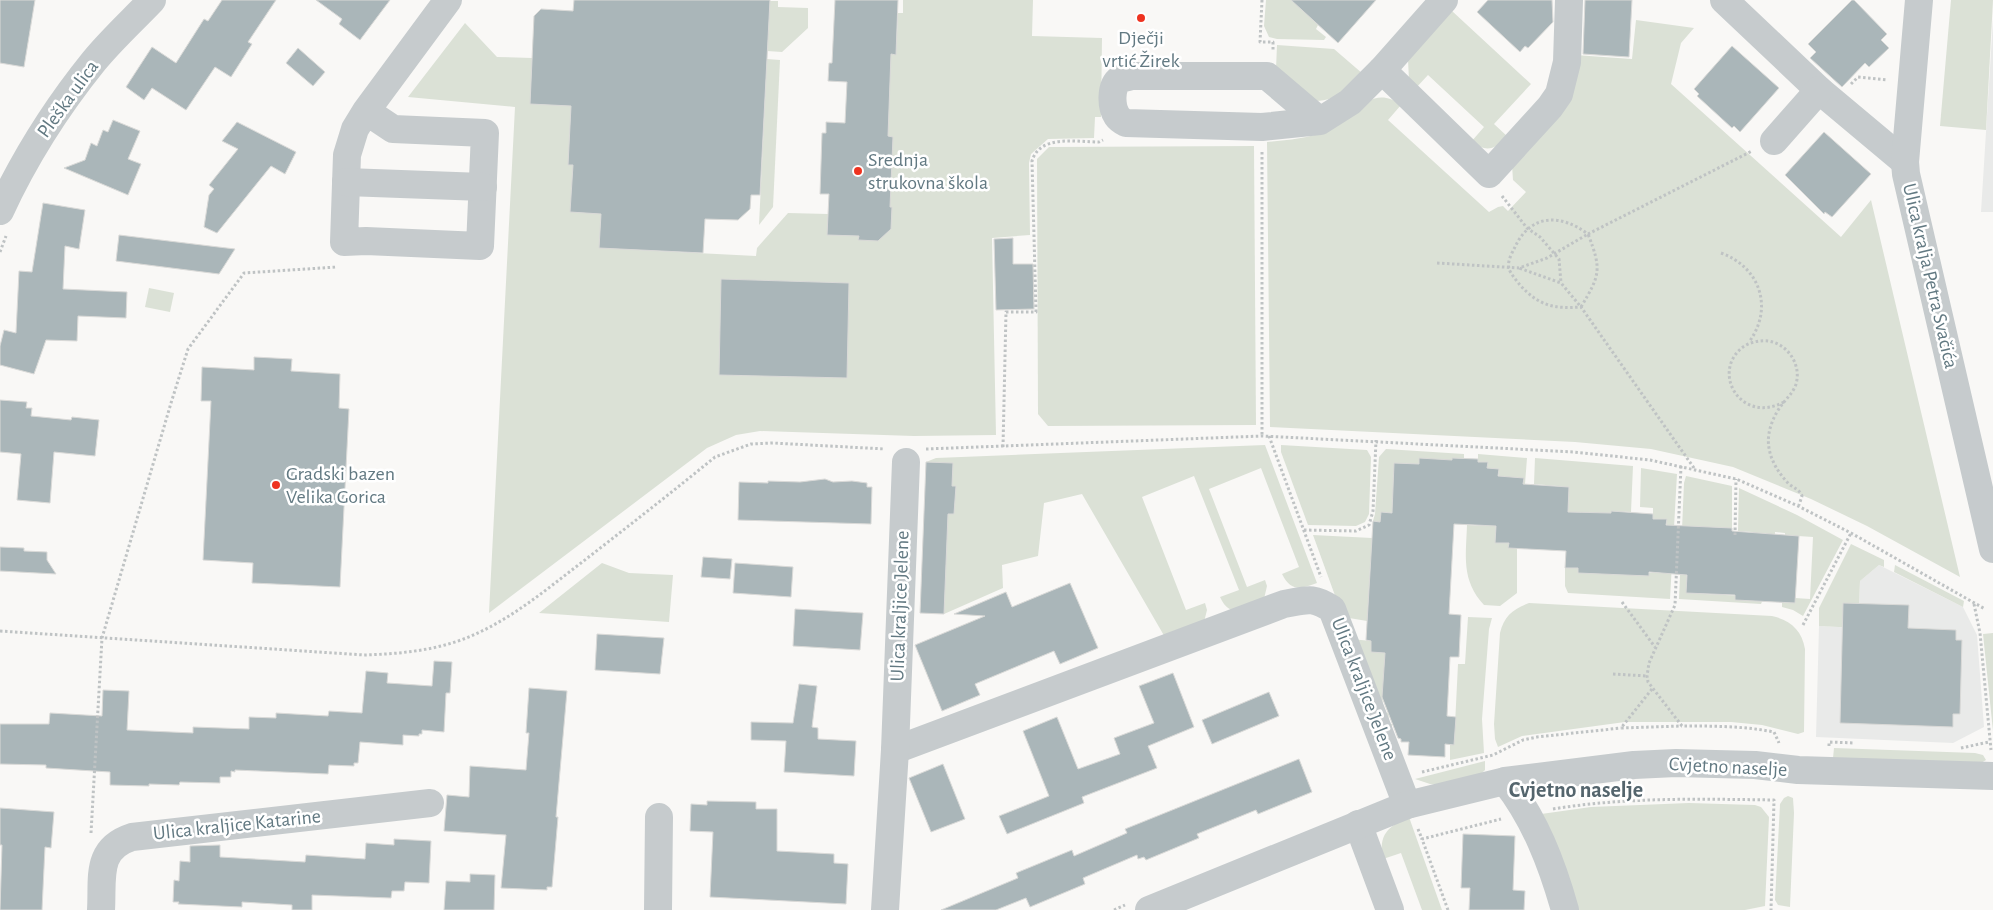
<svg xmlns="http://www.w3.org/2000/svg" width="1993" height="910" font-family="'Alegreya Sans',sans-serif">
<style>
.built{fill:#e9eae9}
.green{fill:#dbe1d6}
.building{fill:#aab6b9;stroke:#dadad8}
.lines{fill:none;stroke-linecap:round;stroke-linejoin:round}
.path{stroke:#bfc3c4;stroke-width:3;stroke-dasharray:2.5 2.5;stroke-linecap:butt}
.minor{stroke:#c6cbcd;stroke-width:28}
.poi-dot{fill:#ee3320;stroke:#fff;stroke-width:2}
.labels{text-anchor:middle;dominant-baseline:central;stroke-width:5;stroke-linejoin:round;paint-order:stroke}
.poi-label{font-size:20px;fill:#627982;stroke:#fff;text-anchor:start}
.street-label{font-size:20px;fill:#627982;stroke:#fff}
.quarter-label{font-size:22px;font-weight:bold;fill:#54656d;stroke:#fff}
</style>
<rect width="100%" height="100%" fill="#f9f8f6"/>
<g class="built">
<path d="M1993 20V212H1981Z"/>
<path d="M1879 565 1963 607 1977 635 1984 727 1953 743 1816 737 1819 626 1858 628 1860 581Z"/>
</g>
<g class="green">
<path d="M903 0H1033L1032 36 1102 38 1101 117H1095L1094 138 1048 139 1031 154 1029 163 1030 235 992 238 996 435 914 436 760 431 736 435 707 448 489 613 515 107 408 97 465 23 497 57 532 58 530 104 571 106 568 165H573L571 212 601 214 599 248 756 256 757 248 788 213 828 214 827 235 859 236 858 239 878 241 891 229 892 207H885L890 195 893 137 888 136 891 54H896L898 13H903Z"/>
<path d="M1266 0H1307L1300 8 1318 25 1316 29 1326 37 1324 40 1277 39 1269 37 1264 26Z"/>
<path d="M1951 0H1993L1986 130 1940 126Z"/>
<path d="M770 1H778V7L808 8V28L782 52 767 51Z"/>
<path d="M1452 11 1531 84 1494 124 1508 137C1494 149 1488 153 1471 142L1484 127 1428 75 1415 89 1409 80 1408 60Z"/>
<path d="M1636 20 1694 28 1681 43 1671 84 1841 237 1871 200 1960 577 1867 526 1811 499 1733 467 1651 449 1575 442 1270 427 1267 142C1287 140 1308 139 1328 130 1353 118 1371 82 1401 105L1388 120 1489 212 1498 207 1503 206 1508 211 1526 192 1513 180 1512 165 1575 55 1632 59Z"/>
<path d="M1277 45 1334 49 1363 74C1349 87 1337 101 1316 101L1276 69Z"/>
<path d="M767 59 780 60 773 207 759 225Z"/>
<path d="M1254 146 1256 425 1048 426 1038 414 1037 159 1049 147Z"/>
<path d="M149 288 174 293 170 312 145 307Z"/>
<path d="M1265 445 1317 583C1301 589 1291 592 1282 574L1299 567 1261 468 1209 489 1247 587 1265 580 1267 586 1264 599 1233 611C1226 607 1224 605 1220 597L1239 590 1194 476 1142 497 1186 610 1205 603 1207 610 1204 622 1166 639 1082 494 1044 503 1038 556 1002 565 1003 588 944 614 948 514H954L956 486H952L953 464 926 462 936 458Z"/>
<path d="M1281 445 1367 450 1371 457 1369 514 1365 522 1356 526 1308 525 1281 452Z"/>
<path d="M1386 449 1464 454V458H1452V466L1419 458V464L1394 463 1396 513 1381 512 1380 522 1373 521 1375 514 1379 457Z"/>
<path d="M1478 454 1527 458 1525 484H1523V478L1512 477 1498 489 1499 469 1487 468V462H1478Z"/>
<path d="M1535 458 1633 466 1631 512 1611 511V520L1580 519 1581 512H1568L1569 487 1534 484Z"/>
<path d="M1641 468 1677 474 1670 599 1568 593 1565 586V568H1578V573L1603 574 1637 570V576H1648L1649 573H1663L1667 520 1653 519V508L1640 507Z"/>
<path d="M1686 476 1732 486V528L1701 527 1687 563 1686 593 1764 597 1761 604 1679 599 1684 483Z"/>
<path d="M1739 488 1797 515 1843 540 1803 616 1793 610 1782 607V602L1795 598 1810 599 1813 537 1798 536 1785 539V533L1775 532V538L1752 535V532L1738 531Z"/>
<path d="M1496 518 1495 543H1509L1508 547 1517 548V593L1500 606 1484 605C1461 580 1466 556 1467 525L1484 526Z"/>
<path d="M1313 535 1372 538 1371 546 1376 547 1370 568 1367 621 1349 618 1341 612Z"/>
<path d="M1851 544 1884 560V567L1879 565 1860 581 1858 628 1819 626V608Z"/>
<path d="M602 563 629 573 673 575 669 622 539 613Z"/>
<path d="M1895 565 1964 601 1963 607 1894 572Z"/>
<path d="M1529 603 1772 616C1790 620 1802 630 1805 649L1804 732 1798 734 1762 725 1731 722H1625L1522 736 1498 747 1495 739 1494 724 1500 633C1504 616 1513 609 1529 603Z"/>
<path d="M1468 617 1492 618 1489 629 1482 719 1484 753 1450 760V745H1454L1458 664H1465Z"/>
<path d="M1993 633V731L1983 634Z"/>
<path d="M1351 639 1371 641V652L1385 653 1382 712 1389 713 1388 724H1392L1391 738Z"/>
<path d="M1834 748 1975 753 1983 755 1986 760 1981 763 1833 758Z"/>
<path d="M1485 761V770L1482 773 1438 785 1430 784 1415 779Z"/>
<path d="M1788 796 1793 798 1794 813 1790 907 1778 905 1775 900 1780 804 1784 798Z"/>
<path d="M1689 803 1755 805 1761 807 1769 817 1765 906 1745 910H1571L1534 815 1591 807Z"/>
<path d="M1409 817 1442 910H1422L1401 853 1383 859C1378 835 1388 826 1409 817Z"/>
</g>
<g class="building">
<path d="M0 0H35L24 67 0 63Z"/>
<path d="M222 0H276L248 42 252 44 231 77 215 67 186 110 152 88 144 100 126 87 152 47 176 63 204 19 208 21Z"/>
<path d="M316 0H390L360 40 339 24 342 19Z"/>
<path d="M574 0H770L760 195H751L750 209 738 220 705 219 703 253 599 248 601 214 570 212 573 165H568L571 106 530 104 534 16 541 9 573 11Z"/>
<path d="M835 0H898L896 55 891 54 888 136 893 137 890 207H892L891 229 878 241 858 240 859 236 827 235 829 194H820L822 133H826V122L845 123 847 82 828 81 829 63H832Z"/>
<path d="M1291 0H1376L1338 43Z"/>
<path d="M1488 0H1552L1553 22 1528 48 1525 46 1520 52 1477 12Z"/>
<path d="M1585 0H1632L1629 57 1583 54Z"/>
<path d="M1852 0H1854L1887 34 1881 40 1889 48 1869 67 1865 63 1842 87 1810 58 1816 52 1808 44Z"/>
<path d="M1732 46 1779 88 1740 132 1734 126 1732 128 1697 96 1699 94 1694 89Z"/>
<path d="M298 48 325 72 313 86 286 63Z"/>
<path d="M113 120 140 131 128 159 141 164 128 195 64 168 85 160 91 143 97 146 103 130 108 132Z"/>
<path d="M237 122 296 152 285 174 271 166 217 233 204 227 209 195 214 189 209 185 238 149 222 141Z"/>
<path d="M1824 132 1871 174 1832 217 1825 212 1824 214 1785 175Z"/>
<path d="M43 203 85 210 79 249 65 246 63 289 127 292 126 318 78 316 77 341 46 340 34 374 0 365V346L4 330 16 333 19 271 32 272Z"/>
<path d="M119 235 210 246 235 249 219 274 116 261Z"/>
<path d="M1013 238V264H1033L1034 309 996 310 994 239Z"/>
<path d="M721 279 849 283 847 378 719 375Z"/>
<path d="M254 357 292 359 291 371 340 374 339 408 349 409 340 587 252 583 253 563 203 560 211 401H201L202 367 254 370Z"/>
<path d="M0 400 27 402 26 408H32L31 416 71 420 72 417 99 420 95 456 54 452 50 503 17 500 21 454 0 452Z"/>
<path d="M1419 458 1452 460V458L1478 459V462H1488L1487 468 1499 469 1498 476 1524 478 1523 484 1569 487 1568 512 1611 513V511L1653 514V519H1667L1666 525 1732 528V531L1799 536 1795 603 1735 600V595L1686 593 1687 575 1649 572V576L1578 573V568H1565L1566 551 1508 548 1509 543H1495L1496 526 1454 524 1449 614 1461 615 1459 657H1450L1447 716 1456 717 1454 745 1445 744V757L1408 755 1409 742H1401V739L1398 738 1382 697 1385 653 1371 652V641L1366 640 1373 521 1380 522 1381 512 1392 513 1394 463 1419 464Z"/>
<path d="M926 462 953 463 952 486H956L954 514H948L944 614 920 613Z"/>
<path d="M825 479 833 482 852 481 867 483V487H872L871 524 738 520 739 482 768 483V481L800 482Z"/>
<path d="M0 547 24 548V551L47 552V560L56 574 0 571Z"/>
<path d="M703 557 732 559 730 579 701 577Z"/>
<path d="M735 563 793 567 791 597 733 593Z"/>
<path d="M1070 583 1098 648 1060 664 1054 651 975 684 980 695 942 711 915 645 985 616 954 614 1006 592 1012 607Z"/>
<path d="M1843 603 1909 605 1908 628 1956 630V640H1962L1960 714H1953V727L1840 723Z"/>
<path d="M795 609 863 613 860 650 793 646Z"/>
<path d="M597 634 664 638 660 674 595 670Z"/>
<path d="M434 661 452 662 450 693H446L444 732 422 730V734H419V736L403 735V745L360 742 358 763H354V766L329 765 328 774 235 770V772L231 771V777H220V783L180 782 179 785 149 784V786L110 785V772L46 768V765L0 764V724H49L50 713 102 716 103 690 129 691 127 730 193 733V727L249 729V717L276 718V713L328 716 329 711 362 713 366 671 388 673 387 683 432 686Z"/>
<path d="M1173 673 1194 727 1148 746 1157 768 1082 797 1084 803 1007 834 999 816 1049 796 1023 731 1057 717 1078 769 1120 754 1114 738 1154 723 1139 686Z"/>
<path d="M799 684 817 686 812 727 818 728V739L856 741 854 776 784 772 786 741 751 740V722L793 723Z"/>
<path d="M529 688 567 691 556 817H558L552 887H547V890L501 888 506 835 444 831 447 795 469 797 470 766 526 770 529 733H526Z"/>
<path d="M1269 692 1279 716 1212 744 1202 720Z"/>
<path d="M1299 759 1312 792 1258 814 1256 810 1197 834 1199 838 1146 860 1144 857 1138 859 1137 855 1083 878 1085 884 1030 907 1026 898 996 910H941L1018 878 1016 873 1072 850 1074 856 1127 833 1125 829Z"/>
<path d="M943 764 965 819 931 832 909 778Z"/>
<path d="M707 801 756 802V809H777V851L834 854V863L848 864 846 904 710 897 713 832 690 831 691 804 707 805Z"/>
<path d="M0 808 54 812 51 848 45 847 42 910H0L2 845H0Z"/>
<path d="M1463 834 1515 836 1513 890 1525 891 1524 910H1469L1470 888H1461Z"/>
<path d="M394 839 431 841 429 883 405 882 404 891H392L391 898 312 895V910H292V905L242 902V907L178 904 179 902H173L174 880 179 881 180 861 190 862V846L220 845V857L305 862 306 855 365 859 366 843 394 845Z"/>
<path d="M470 874 495 875 494 910H444L446 881 470 882Z"/>
</g>
<g class="lines">
<g class="path">
<path d="M1262 0 1260 42H1273V51"/>
<path d="M1851 84 1858 77 1887 80"/>
<path d="M1262 152V436"/>
<path d="M1502 196 1527 228 1540 237 1559 259 1561 283"/>
<path d="M0 252 6 236"/>
<path d="M1721 253C1760 267 1774 308 1749 342"/>
<path d="M1437 263 1519 268 1547 258 1588 234C1602 270 1600 275 1581 307L1561 283 1519 268"/>
<path d="M1784 402C1741 425 1710 372 1743 347 1750 342 1760 340 1768 341 1789 344 1803 367 1795 387 1792 393 1788 397 1784 402 1774 414 1766 432 1769 448 1771 461 1779 474 1789 484 1794 488 1800 490 1802 496L1799 505"/>
<path d="M1269 436 1321 577"/>
<path d="M1003 447 1006 312H1036L1032 161C1040 134 1077 142 1099 142L1103 140"/>
<path d="M926 449 1262 436 1574 452 1650 460 1736 479 1798 506 1851 533 1985 609"/>
<path d="M1681 466 1675 605 1649 663 1647 676 1648 682 1682 726C1713 726 1744 726 1774 732L1779 743"/>
<path d="M1694 468 1581 307C1554 309 1539 306 1520 285 1516 280 1511 274 1509 269 1507 261 1512 253 1515 247 1531 213 1561 214 1588 234L1752 151"/>
<path d="M1304 530 1356 531 1369 525 1373 511 1376 440"/>
<path d="M1735 535 1736 479"/>
<path d="M1622 602 1655 647"/>
<path d="M1974 604 1980 633 1991 750"/>
<path d="M1803 625 1851 533"/>
<path d="M0 631 364 655C397 654 430 651 461 640 507 623 543 592 581 563 626 528 671 493 715 457L751 444 773 443 885 449"/>
<path d="M1613 674 1647 676"/>
<path d="M1652 689 1621 728 1682 726"/>
<path d="M1829 746V742L1855 743"/>
<path d="M1961 748 1989 742"/>
<path d="M1422 772 1493 755 1523 740 1537 737 1621 728"/>
<path d="M1553 809C1626 797 1700 799 1774 800L1771 910"/>
<path d="M1418 829 1422 839"/>
<path d="M91 833 102 638 171 403 188 349 244 273 337 267"/>
<path d="M1114 910 1125 905"/>
<path d="M1448 910 1422 839 1501 819"/>
</g>
<g class="minor">
<path d="M1724 0 1819 90 1905 162"/>
<path d="M1919 0 1905 162 1906 174 1993 549"/>
<path d="M1382 70 1489 174 1550 107 1559 94 1567 62 1569 0"/>
<path d="M366 111 393 129 485 133 480 246 366 241 344 242 347 155 355 129 366 111 448 0"/>
<path d="M1320 121 1267 76H1132C1128 77 1123 78 1120 79 1110 86 1111 107 1117 116 1119 119 1122 121 1126 123L1262 127 1320 121 1350 102 1382 70 1444 0"/>
<path d="M1774 141 1819 90"/>
<path d="M346 182 483 187"/>
<path d="M0 211C25 157 56 108 94 61 111 40 133 20 152 0"/>
<path d="M895 750 1284 604C1307 600 1312 596 1332 609L1407 805"/>
<path d="M1505 781C1535 819 1552 864 1565 910"/>
<path d="M1358 824 1390 910"/>
<path d="M101 910C103 878 95 849 132 837L430 803"/>
<path d="M658 910 659 817"/>
<path d="M885 910 895 750 906 462"/>
<path d="M1149 910 1407 805 1505 781 1634 765 1676 763 1755 765 1798 770 1993 776"/>
</g>
</g>
<g class="poi-dot">
<circle cx="1141" cy="18" r="5"/>
<circle cx="858" cy="171" r="5"/>
<circle cx="276" cy="485" r="5"/>
</g>
<g class="labels">
<g class="poi-label">
<text x="1141" y="38" text-anchor="middle">Dječji<tspan x="1141" dy="23">vrtić Žirek</tspan></text>
<text x="868" y="160">Srednja<tspan x="868" dy="23">strukovna škola</tspan></text>
<text x="286" y="474">Gradski bazen<tspan x="286" dy="23">Velika Gorica</tspan></text>
</g>
<g class="street-label">
<text transform="translate(68 99) rotate(-54)">Pleška ulica</text>
<text transform="translate(1930 276) rotate(77)">Ulica kralja Petra Svačića</text>
<text transform="translate(900 606) rotate(-88)">Ulica kraljice Jelene</text>
<text transform="translate(1364 689) rotate(69)">Ulica kraljice Jelene</text>
<text transform="translate(1728 767) rotate(3)">Cvjetno naselje</text>
<text transform="translate(237 825) rotate(-6)">Ulica kraljice Katarine</text>
</g>
<g class="quarter-label">
<text x="1576" y="790">Cvjetno naselje</text>
</g>
</g>
</svg>
